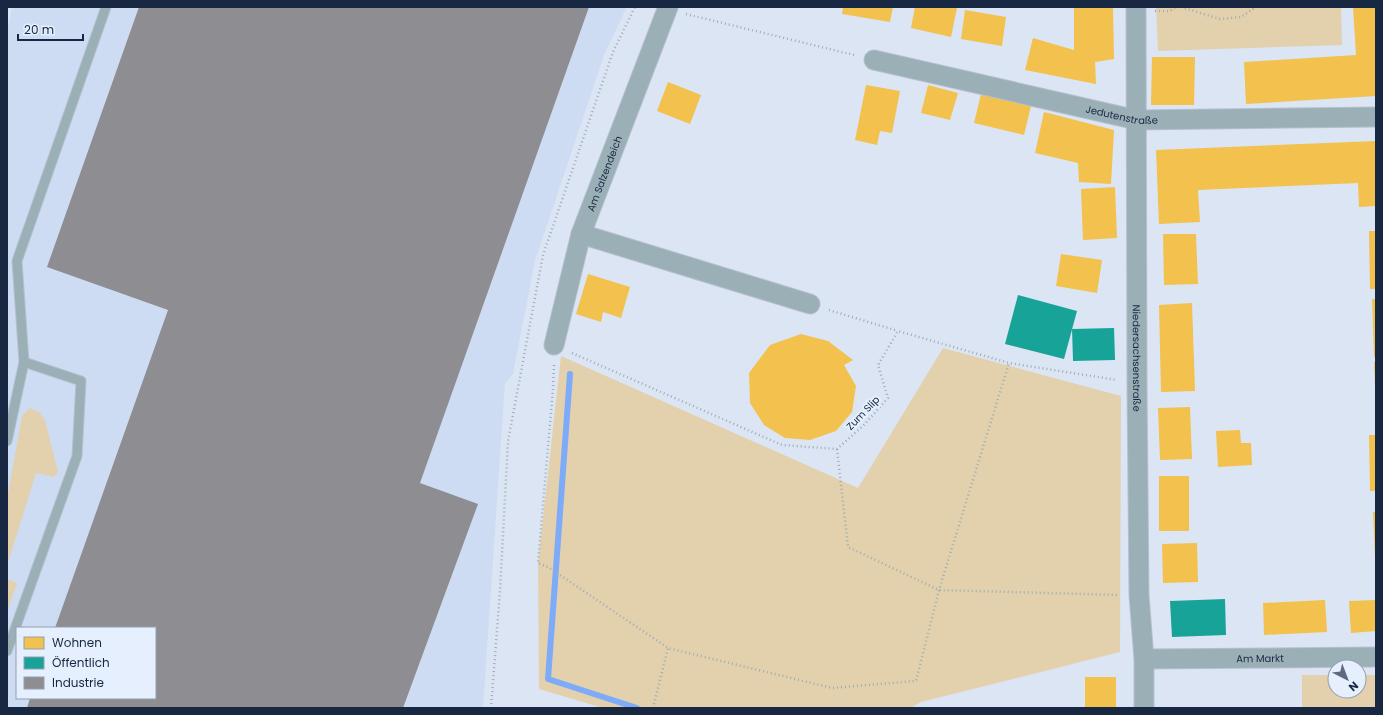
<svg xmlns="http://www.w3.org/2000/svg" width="1383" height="715" font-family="Poppins,sans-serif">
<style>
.built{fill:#cedcf3;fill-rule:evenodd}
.green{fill:#e3d0ad}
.homes{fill:#f2c14e}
.public{fill:#17a398}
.industry{fill:#8d8d92}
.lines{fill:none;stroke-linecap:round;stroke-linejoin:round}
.stream{stroke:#7dabf9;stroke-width:6}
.service-casing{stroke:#b6c0ce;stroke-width:11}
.minor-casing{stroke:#b6c0ce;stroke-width:21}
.path{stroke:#9dadb5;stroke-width:2.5;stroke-dasharray:1 3;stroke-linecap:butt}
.service{stroke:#9bafb7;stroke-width:9}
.minor{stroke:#9bafb7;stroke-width:19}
.labels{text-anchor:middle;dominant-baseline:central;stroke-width:4;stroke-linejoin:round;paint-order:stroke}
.street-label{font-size:10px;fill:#182842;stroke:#e6effd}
</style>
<rect width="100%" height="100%" fill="#dce5f4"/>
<path class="built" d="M12 7H627L604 55 535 261 513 374 505 383 483 708H7V32ZM17 628H155V698H17Z"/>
<g class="green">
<path d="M1156 7H1341L1342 45 1158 51Z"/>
<path d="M943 348 1121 396 1120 652 921 702 911 708H603L539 689 538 563 561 356 858 488Z"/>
<path d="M30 408 39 412 45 420 58 472 54 477 36 473 7 566V499L22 416Z"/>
<path d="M7 579 17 583 7 612Z"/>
<path d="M1302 675H1335V691H1359V675H1376V708H1302Z"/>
</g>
<g class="homes">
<path d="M843 7H893L890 22 842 14Z"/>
<path d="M915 7 957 8 951 37 911 28Z"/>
<path d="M1074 7H1113L1114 59 1095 62 1096 84 1025 70 1033 38 1074 50Z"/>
<path d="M1353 7H1376V96L1246 104 1244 62 1356 55Z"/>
<path d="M965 10 1006 17 1002 46 961 39Z"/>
<path d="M1152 57H1195L1194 105H1151Z"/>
<path d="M668 82 701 95 690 124 657 111Z"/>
<path d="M866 85 900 91 892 133 880 131 877 145 855 140Z"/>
<path d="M928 85 958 93 950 120 921 113Z"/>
<path d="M981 94 1031 106 1024 135 974 123Z"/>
<path d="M1044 112 1114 130 1111 184 1079 182 1078 163 1035 153Z"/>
<path d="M1376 141V206L1359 207 1358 183 1198 190 1200 222 1159 224 1156 150Z"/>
<path d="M1115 187 1117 238 1083 240 1081 189Z"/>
<path d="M1369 231H1376V289H1370Z"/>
<path d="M1163 234H1196L1198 284 1164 285Z"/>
<path d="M1061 254 1102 260 1097 293 1056 286Z"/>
<path d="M588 274 630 287 621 318 603 312 601 322 576 314Z"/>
<path d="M1372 299H1376V357H1374Z"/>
<path d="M1192 303 1195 391 1161 392 1159 305Z"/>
<path d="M801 334 828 341 853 360 844 365 856 386 852 412 836 431 810 440 785 438 764 425 750 403 749 373 770 345Z"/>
<path d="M1374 362H1376V387H1375Z"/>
<path d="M1190 407 1192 459 1160 460 1158 408Z"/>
<path d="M1240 430 1241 443H1251L1252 465 1218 467 1216 431Z"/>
<path d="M1369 435H1376V491H1370Z"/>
<rect x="1159" y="476" width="30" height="55"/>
<path d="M1373 512H1376V558H1375Z"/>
<path d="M1197 543 1198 582 1163 583 1162 544Z"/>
<path d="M1325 600 1327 632 1264 635 1263 603Z"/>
<path d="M1376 600V631L1351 633 1349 601Z"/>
<rect x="1085" y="677" width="31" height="31"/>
</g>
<g class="public">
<path d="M1018 295 1077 311 1064 359 1005 344Z"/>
<path d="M1114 328 1115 360 1073 361 1072 329Z"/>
<path d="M1225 599 1226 635 1172 637 1170 601Z"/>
</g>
<path class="industry" d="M139 7H589L420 483 478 504 403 708H27L30 698H155V628H55L168 310 47 267Z"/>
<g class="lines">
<path class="stream" d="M570 374 548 679 637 708"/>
<defs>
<g id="service">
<path d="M7 441 24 362 17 261 106 7"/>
<path d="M7 651 77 456 81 381 24 362"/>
</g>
<g id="minor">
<path id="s1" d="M1136 7 1137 384 1139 595 1144 659V708"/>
<path id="s2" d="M874 60 1137 120 1376 117"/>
<path d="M581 234 810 304"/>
<path id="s3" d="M554 345 581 234 668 7"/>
<path id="s4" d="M1144 659 1376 657"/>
</g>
</defs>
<use href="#service" class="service-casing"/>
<use href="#minor" class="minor-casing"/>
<g class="path">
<path d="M1181 7 1220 19 1241 17 1256 7"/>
<path d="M1155 11H1170L1176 7"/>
<path d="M686 14 854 55"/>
<path d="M829 310 898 331"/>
<path d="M572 353 782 445 837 449 863 426 888 398 878 365 898 331 1009 363 1117 380"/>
<path d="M554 365 553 389 538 563 548 567 668 648 832 688 916 681 939 590 1009 363"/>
<path d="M837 449 848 547 939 590 1119 595"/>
<path d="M491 708 500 591 508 441 543 255 613 52 635 7"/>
<path d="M653 708 668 648"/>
</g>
<use href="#service" class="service"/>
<use href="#minor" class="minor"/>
</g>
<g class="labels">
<g class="street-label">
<text stroke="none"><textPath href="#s2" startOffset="254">Jedutenstraße</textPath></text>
<text stroke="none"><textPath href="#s3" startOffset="179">Am Salzendeich</textPath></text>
<text stroke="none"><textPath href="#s1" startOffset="351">Niedersachsenstraße</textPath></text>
<text transform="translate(863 413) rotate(-46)">Zum Slip</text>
<text stroke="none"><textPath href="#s4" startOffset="116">Am Markt</textPath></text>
</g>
</g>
<rect width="1383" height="715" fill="none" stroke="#182842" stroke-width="16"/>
<rect x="16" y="627" width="140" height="72" fill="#e6effd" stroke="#949fb2"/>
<rect x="24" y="637" width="20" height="12" fill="#f2c14e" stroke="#949fb2"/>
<text x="52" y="647" font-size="12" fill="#182842">Wohnen</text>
<rect x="24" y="657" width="20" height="12" fill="#17a398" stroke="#949fb2"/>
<text x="52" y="667" font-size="12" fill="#182842">Öffentlich</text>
<rect x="24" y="677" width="20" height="12" fill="#8d8d92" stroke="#949fb2"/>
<text x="52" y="687" font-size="12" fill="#182842">Industrie</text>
<g transform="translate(1347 679) rotate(138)"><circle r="19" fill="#e6effd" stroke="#949fb2"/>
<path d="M0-3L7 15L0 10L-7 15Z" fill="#5d6a80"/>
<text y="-6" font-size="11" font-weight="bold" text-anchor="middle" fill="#182842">N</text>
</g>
<path d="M18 34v6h65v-6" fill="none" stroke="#182842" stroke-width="2"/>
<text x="24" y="34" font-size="12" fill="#182842" stroke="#e6effd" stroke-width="3" paint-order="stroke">20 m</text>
</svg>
